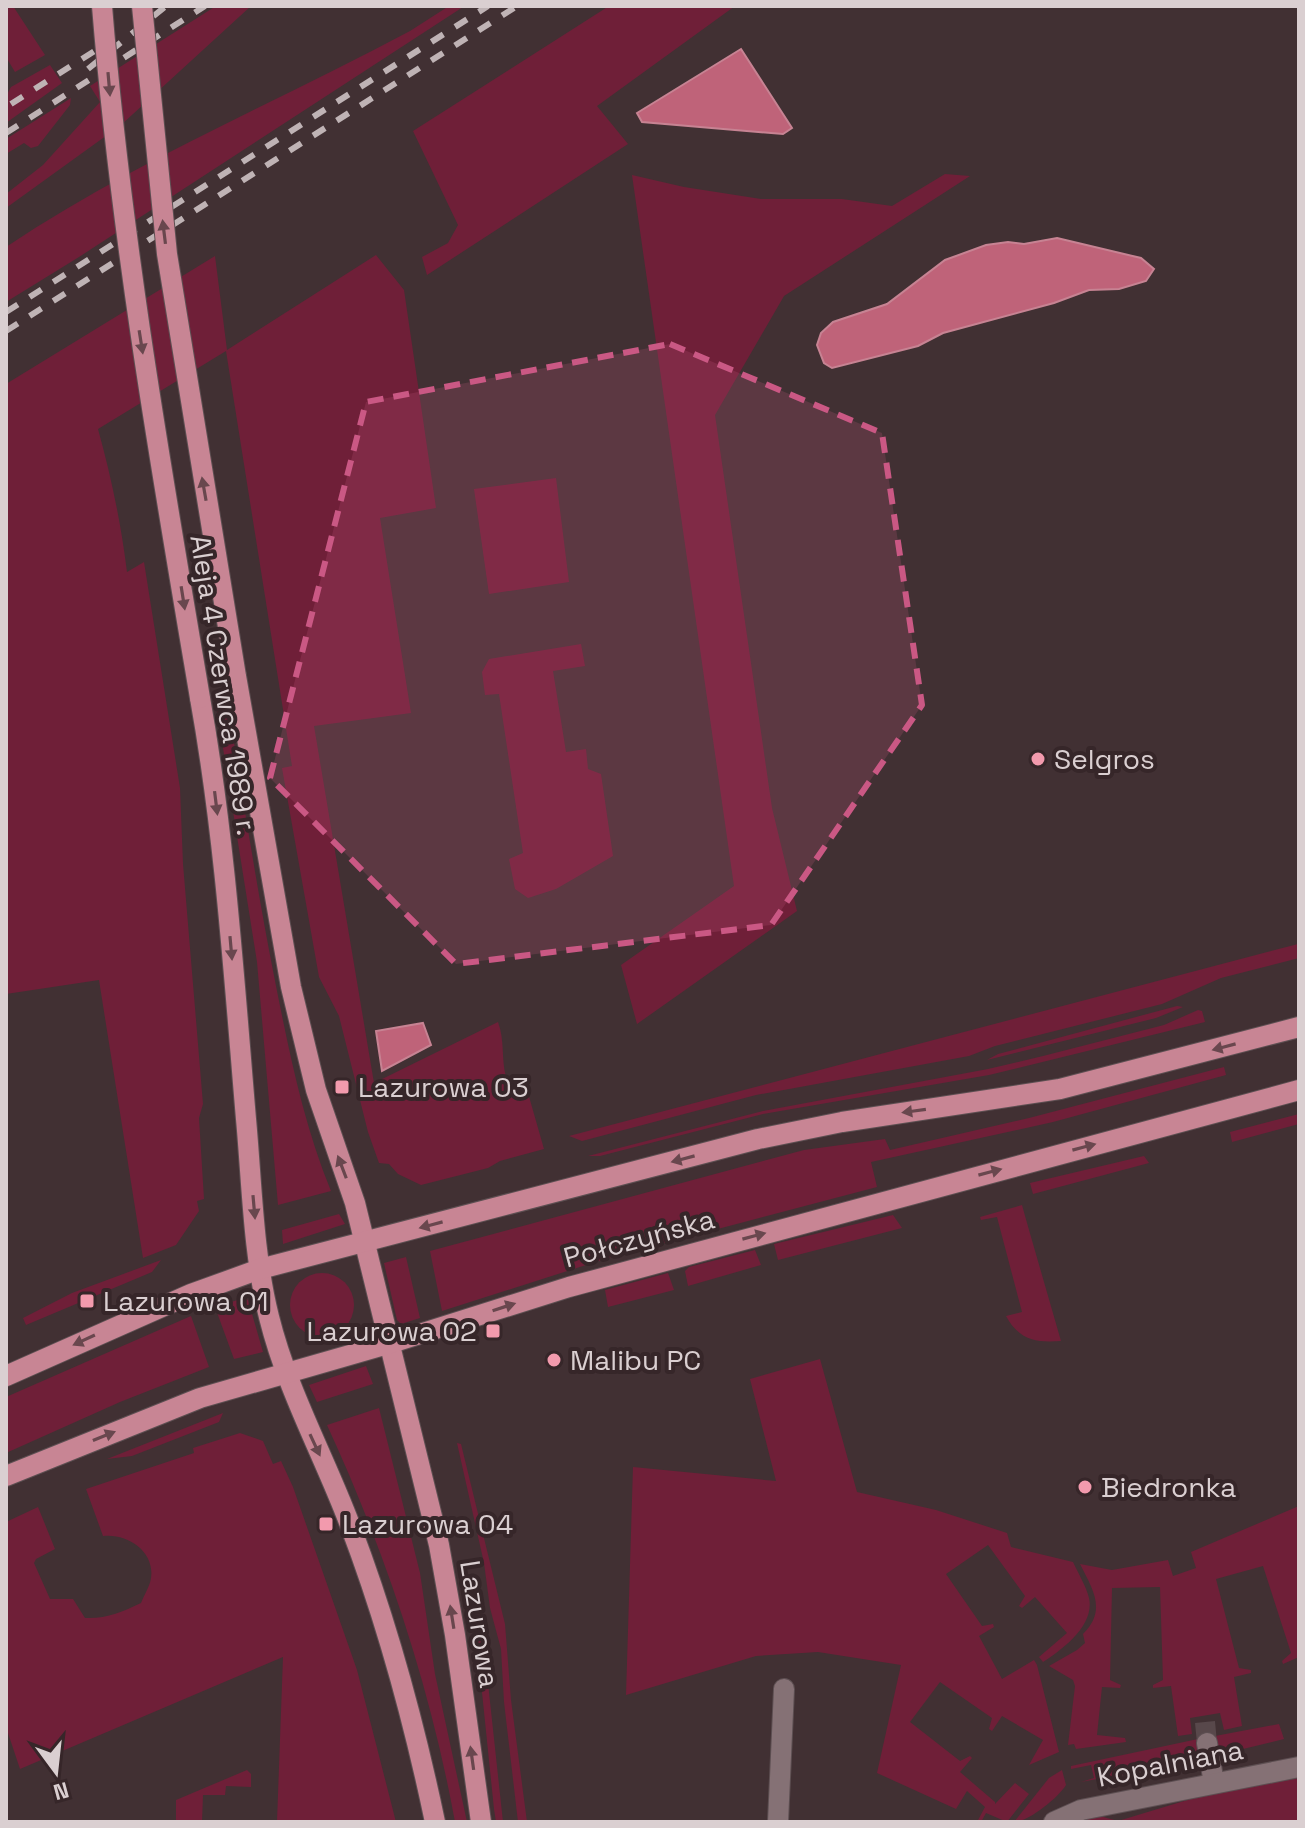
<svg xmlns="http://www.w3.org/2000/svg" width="1305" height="1828" font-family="'Space Grotesk',sans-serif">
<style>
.green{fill:#6f1f38}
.water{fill:#bf6379;stroke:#c78393;stroke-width:2}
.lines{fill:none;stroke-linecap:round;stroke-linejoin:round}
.minor-tunnel{stroke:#58484b;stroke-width:20;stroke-dasharray:20 10;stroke-linecap:butt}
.minor-casing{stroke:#5d4f52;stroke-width:22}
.major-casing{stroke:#5d4f52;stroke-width:22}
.minor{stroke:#857175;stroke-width:20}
.major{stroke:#c88594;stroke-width:20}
.rail{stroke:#bfb3b5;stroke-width:6;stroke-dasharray:14 14;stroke-linecap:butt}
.major-bridge-casing{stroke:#5d4f52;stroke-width:22;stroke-linecap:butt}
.major-bridge{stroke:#c88594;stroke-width:20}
.oneway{fill:#69474e}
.marked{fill:#ca5884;fill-opacity:0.2;stroke:#ca5884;stroke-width:6;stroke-dasharray:16 10;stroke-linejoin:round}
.poi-dot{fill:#f29aad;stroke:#362629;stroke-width:3}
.labels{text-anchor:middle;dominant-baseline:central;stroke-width:8;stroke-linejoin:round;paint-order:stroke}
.street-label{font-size:28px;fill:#dacfd1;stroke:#362629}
.poi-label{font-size:28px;fill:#dacfd1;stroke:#362629;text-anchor:start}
</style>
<rect width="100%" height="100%" fill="#413033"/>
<g class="green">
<path d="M6 6H13L45 55 15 72 6 57Z"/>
<path d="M216 6H251L121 125 6 208V194L43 165 100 102 90 86Z"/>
<path d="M449 6 463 7 79 257 6 302V247C133 162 275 103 410 31Z"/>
<path d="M609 6H735L597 106 628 144 427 275 422 257 448 243 458 225 413 131Z"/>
<path d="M50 65 62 83 6 123V96L11 87Z"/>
<path d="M71 98 70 105 38 146 31 148 24 143 6 154V139Z"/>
<path d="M945 174 970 176 784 296 715 415 772 808 797 911 637 1024 621 965 734 886 632 175 684 187 761 199H842L892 206Z"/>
<path d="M376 255 404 290 436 508 380 518 411 713 314 726 374 1083 498 1022C505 1041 501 1058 506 1077L515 1082 524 1079 544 1149 500 1161 488 1168 421 1185 398 1174 389 1164 379 1163 368 1132 339 1016 319 977 282 768 292 766 226 351 98 429C111 476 121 523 127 572L144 562 180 788 183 864 203 1104 199 1118 204 1199 197 1201 199 1211 176 1245 143 1258 99 980 6 994V384L215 256 227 350Z"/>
<path d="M556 478 569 582 489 594 474 489Z"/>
<path d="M581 644 585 666 553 671 566 752 586 749 588 769 601 774 613 856 556 889 528 898 515 889 509 859 523 853 499 694 485 695 482 672 489 659Z"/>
<path d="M227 698C242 794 257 890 276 986 290 1056 304 1125 331 1191L278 1205 257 962 216 704Z"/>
<path d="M1298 944 1299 958 1221 978 1162 1004 995 1046 969 1056 756 1095 582 1141 569 1136Z"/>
<path d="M1177 1006 1183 1007 1156 1018 987 1060 998 1054Z"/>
<path d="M1198 1010 1202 1011 1205 1022 989 1075 763 1114 600 1156H588L763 1111 988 1069 1043 1056 1164 1025Z"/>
<path d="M1224 1067 1226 1075 1053 1122 871 1162 877 1187 608 1258 442 1311 430 1251 804 1150 885 1139 890 1150 1029 1118Z"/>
<path d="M1299 1114V1124L1232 1142 1230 1132Z"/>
<path d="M1144 1156 1149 1163 1033 1194 1030 1183Z"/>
<path d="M1022 1205 1027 1223 1061 1341C1036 1343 1019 1340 1006 1316L1022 1312 997 1217 981 1220 980 1217Z"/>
<path d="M339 1214 345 1224 283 1244 282 1230Z"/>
<path d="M893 1215 902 1228 778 1260 774 1244Z"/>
<path d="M755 1250 761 1265 688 1286 685 1271 689 1267Z"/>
<path d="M406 1257 420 1318 401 1324 397 1320 384 1263Z"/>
<path d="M161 1260 152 1272 26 1325 23 1318 72 1293Z"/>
<circle cx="322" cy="1305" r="32"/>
<path d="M668 1273 674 1290 608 1307 605 1290Z"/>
<path d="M244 1298 248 1300 263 1352 234 1359 215 1307Z"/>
<path d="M191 1316 209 1367 120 1402 6 1453V1397Z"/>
<path d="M820 1359 857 1492 936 1510 1007 1533 1011 1547 1073 1562C1078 1573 1086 1586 1089 1598 1095 1625 1063 1649 1043 1662L1039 1657 1067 1633 1035 1597 1022 1608 1019 1606 1025 1596 988 1545 946 1574 982 1626 993 1624 994 1627 979 1636 1002 1679 1034 1660 1037 1665 1059 1752 1029 1765 1043 1740 1002 1716 992 1731 989 1729 992 1718 940 1682 910 1722 960 1761 970 1756 972 1758 960 1772 995 1802V1804L1015 1783 1029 1794 1007 1822 986 1813 981 1822H977L985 1807 967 1791 956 1809 877 1773 901 1665 818 1652 756 1656 626 1695 633 1467 776 1481 750 1379Z"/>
<path d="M366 1366 373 1384 317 1402 309 1385Z"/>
<path d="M379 1408 420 1573 435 1674 467 1822H455C430 1685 385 1551 327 1425Z"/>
<path d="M223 1413 219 1422 132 1456 107 1459Z"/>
<path d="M240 1433 263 1441 273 1464 281 1461 293 1487 357 1670 396 1822H277L283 1657 20 1769 6 1727V1522L38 1507 55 1549 36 1559 34 1563 50 1599H73L85 1618C106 1619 122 1612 141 1603 144 1595 150 1586 151 1578 155 1551 127 1533 103 1536L86 1489 194 1453 193 1448Z"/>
<path d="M457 1443 461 1444 505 1624 511 1700 527 1822H518L504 1702 501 1649 490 1608 484 1563Z"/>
<path d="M1299 1506V1657L1283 1664 1282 1661 1291 1653 1263 1566 1216 1579 1239 1668 1251 1670V1673L1234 1677 1242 1726 1224 1730 1220 1713 1190 1718 1192 1734 1178 1736 1171 1686 1153 1688V1685L1163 1680 1160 1587 1112 1588 1110 1680 1121 1685 1120 1688 1102 1687 1097 1735 1125 1738 1126 1742 1076 1749 1074 1744 1068 1745 1075 1686 1073 1680 1049 1666 1077 1650 1085 1643 1083 1634C1107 1610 1093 1590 1080 1564L1112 1570 1168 1560 1173 1576 1196 1568 1191 1552Z"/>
<path d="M479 1623 484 1646 503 1822H496L494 1809 475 1624Z"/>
<path d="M1279 1724 1284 1739 1218 1755 1215 1736Z"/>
<path d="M1198 1739 1201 1758 1198 1760 1081 1782 1094 1778 1091 1765 1071 1769V1766Z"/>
<path d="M247 1770 251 1774V1787L226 1786 225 1795H203L202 1822H176V1800Z"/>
<path d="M1062 1770 1066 1785C1058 1798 1028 1822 1014 1822L1049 1778Z"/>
<path d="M1299 1778V1822H1088L1086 1818 1096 1815 1118 1821 1204 1795Z"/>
</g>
<g class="water">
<path d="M741 49 792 128 783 134 642 122 637 113Z"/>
<path d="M1057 238 1141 258 1154 269 1146 281 1119 289 1089 290 1054 303 943 333 918 346 832 368 824 363 817 345 821 333 833 322 887 304 945 260 986 245 1008 242 1024 244Z"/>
<path d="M423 1023 431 1045 382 1071 376 1031Z"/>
</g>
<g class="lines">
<path class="minor-tunnel" d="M1205 1722 1207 1743"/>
<defs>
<g id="minor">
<path d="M1207 1743 1214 1783"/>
<path d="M778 1822 784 1689"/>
<path d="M1054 1822 1081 1810 1299 1767"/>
</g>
<g id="major">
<path d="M236 676 291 987 316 1090 355 1203 439 1545 455 1635 481 1822"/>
<path d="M200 698C225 837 234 978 246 1119 252 1184 253 1253 269 1317 287 1390 324 1456 350 1525 387 1622 414 1722 435 1822"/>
<path d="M6 1376 191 1294 260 1269 758 1139 842 1122 1060 1089 1299 1027"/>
<path d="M6 1476 200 1398 388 1344 569 1287 1299 1090"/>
</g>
</defs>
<use href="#minor" class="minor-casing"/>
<use href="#major" class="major-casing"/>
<use href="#minor" class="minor"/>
<use href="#major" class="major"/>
<g class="rail">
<path d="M88 69 166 6"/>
<path d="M11 104 101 47"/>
<path d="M6 133 205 6"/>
<path d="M6 312 488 6"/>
<path d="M6 331 517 6"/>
</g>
<defs>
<g id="major-bridge">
<path d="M102 6C121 239 161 468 200 698"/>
<path d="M142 6 167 254 236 676"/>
</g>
</defs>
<use href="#major-bridge" class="major-bridge-casing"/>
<use href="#major-bridge" class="major-bridge"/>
</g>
<defs><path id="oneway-solid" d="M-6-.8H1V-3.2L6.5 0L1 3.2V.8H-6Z" transform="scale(2)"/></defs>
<g class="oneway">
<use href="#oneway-solid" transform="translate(109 84) rotate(85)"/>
<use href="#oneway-solid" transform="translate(164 232) rotate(-97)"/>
<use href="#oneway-solid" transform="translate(141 342) rotate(81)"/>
<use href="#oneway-solid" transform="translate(204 489) rotate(-100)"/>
<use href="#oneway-solid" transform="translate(183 598) rotate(81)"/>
<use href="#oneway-solid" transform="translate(216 803) rotate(83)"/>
<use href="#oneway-solid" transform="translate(231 948) rotate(85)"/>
<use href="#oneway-solid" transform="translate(1224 1047) rotate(165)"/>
<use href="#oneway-solid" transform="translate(914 1111) rotate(172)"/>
<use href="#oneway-solid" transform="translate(1084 1147) rotate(-15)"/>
<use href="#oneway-solid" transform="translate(683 1159) rotate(165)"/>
<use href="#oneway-solid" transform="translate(342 1167) rotate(-111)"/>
<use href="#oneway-solid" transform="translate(990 1172) rotate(-15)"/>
<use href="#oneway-solid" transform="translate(254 1207) rotate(85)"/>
<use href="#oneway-solid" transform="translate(431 1225) rotate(165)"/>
<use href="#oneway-solid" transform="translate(754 1236) rotate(-15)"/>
<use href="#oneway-solid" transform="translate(504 1307) rotate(-18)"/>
<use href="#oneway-solid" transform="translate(84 1340) rotate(155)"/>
<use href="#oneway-solid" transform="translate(104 1436) rotate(-22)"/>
<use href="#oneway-solid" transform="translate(315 1445) rotate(65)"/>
<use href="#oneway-solid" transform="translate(452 1617) rotate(-99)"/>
<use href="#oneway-solid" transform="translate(472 1758) rotate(-98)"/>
</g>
<path class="marked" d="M670 344 882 433 922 705 771 925 456 964 270 778 366 402Z"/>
<g class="poi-dot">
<circle cx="1038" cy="759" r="8"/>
<rect x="334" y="1079" width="16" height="16" rx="4"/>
<rect x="79" y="1293" width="16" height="16" rx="4"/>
<rect x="485" y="1323" width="16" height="16" rx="4"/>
<circle cx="554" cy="1360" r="8"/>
<circle cx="1085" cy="1487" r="8"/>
<rect x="318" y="1516" width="16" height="16" rx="4"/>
</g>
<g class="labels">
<g class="street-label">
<text transform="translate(224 685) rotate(81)">Aleja 4 Czerwca 1989 r.</text>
<text transform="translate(639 1238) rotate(-15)">Połczyńska</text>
<text transform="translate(480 1624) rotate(81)">Lazurowa</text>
<text transform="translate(1170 1763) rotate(-11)">Kopalniana</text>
</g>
<g class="poi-label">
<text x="1054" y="759">Selgros</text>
<text x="358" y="1087">Lazurowa 03</text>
<text x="103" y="1301">Lazurowa 01</text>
<text x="477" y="1331" text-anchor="end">Lazurowa 02</text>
<text x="570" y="1360">Malibu PC</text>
<text x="1101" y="1487">Biedronka</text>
<text x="342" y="1524">Lazurowa 04</text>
</g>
</g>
<rect width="1305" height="1828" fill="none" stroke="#dacfd1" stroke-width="16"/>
<g transform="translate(56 1772) rotate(165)" stroke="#362629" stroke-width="6" paint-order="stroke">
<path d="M0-6L14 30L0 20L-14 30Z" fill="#dacfd1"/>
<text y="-12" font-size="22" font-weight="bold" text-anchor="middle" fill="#dacfd1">N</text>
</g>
</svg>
